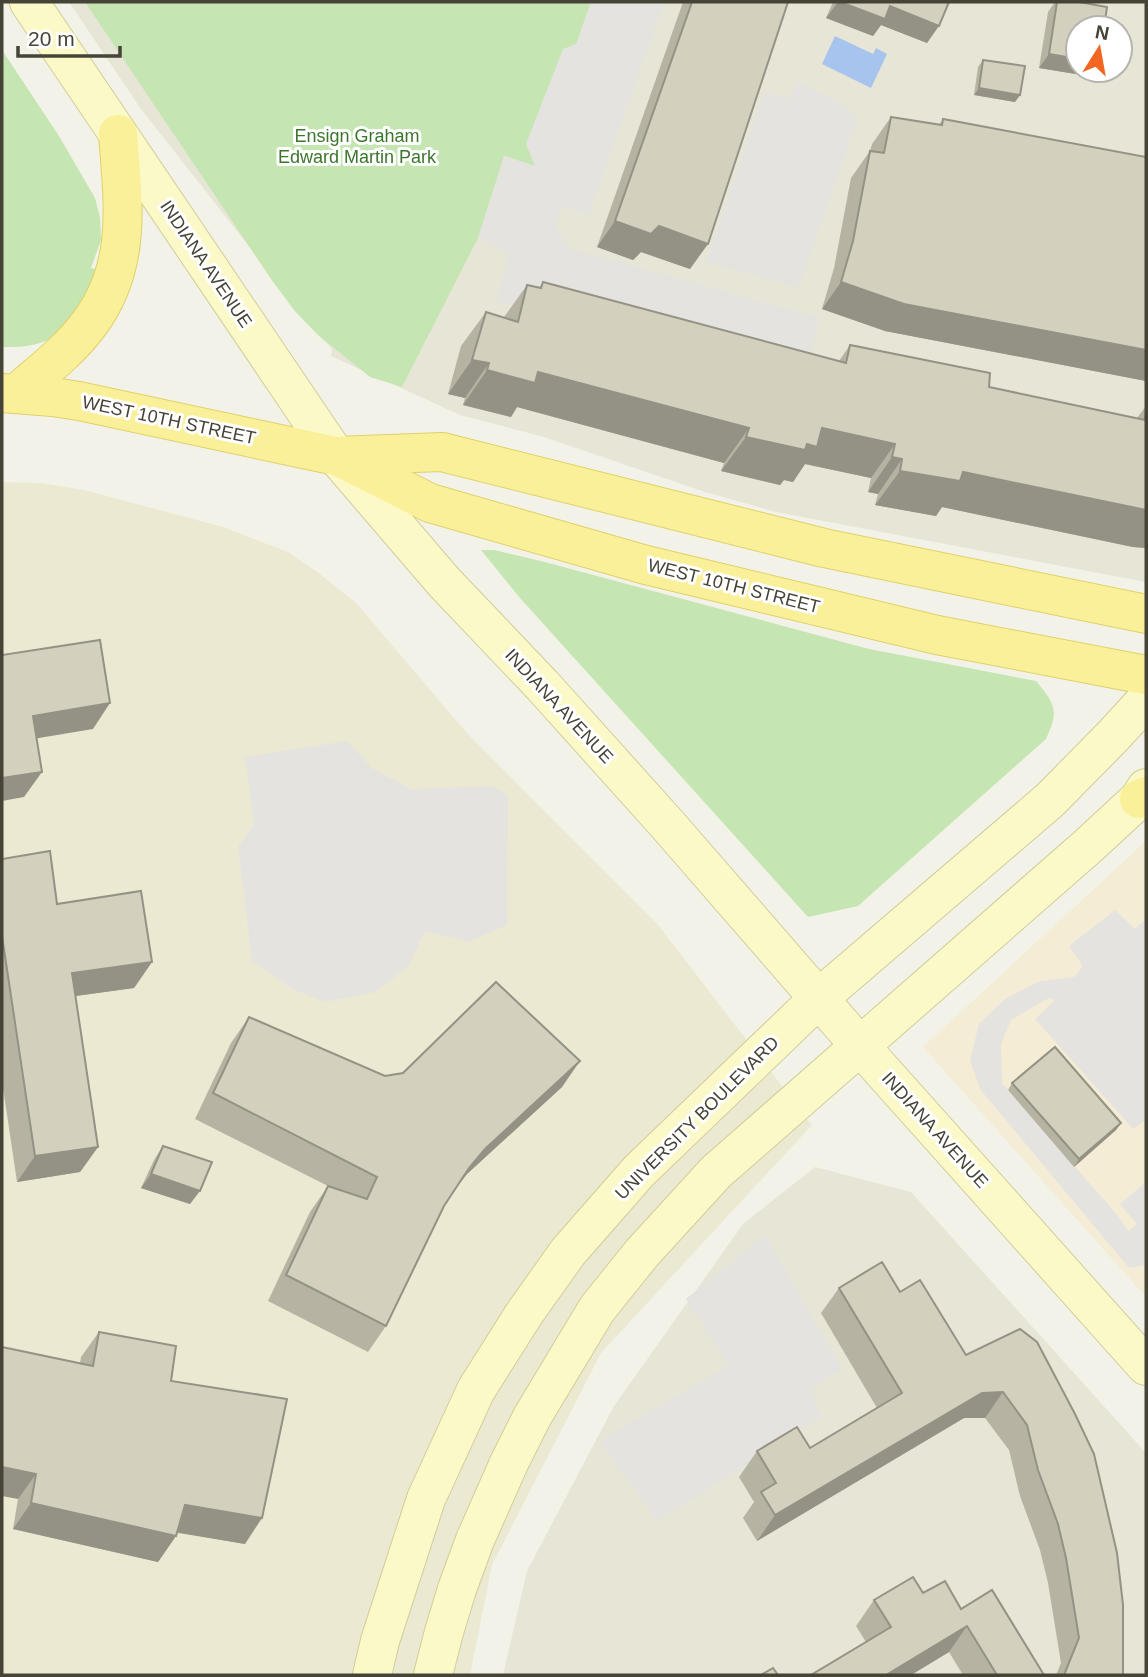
<svg xmlns="http://www.w3.org/2000/svg" width="1148" height="1677" font-family="Helvetica,sans-serif">
<style>
.residential{fill:#e7e5d6;fill-rule:evenodd}
.commercial{fill:#f4ecd4}
.education{fill:#ece9d2}
.green{fill:#c5e6b2}
.parking{fill:#e5e3df}
.water{fill:#a6c4ee}
.lines{fill:none;stroke-linecap:round;stroke-linejoin:round}
.secondary-casing{stroke:#d1cd99;stroke-width:40}
.primary-casing{stroke:#dfd16a;stroke-width:40}
.secondary{stroke:#fcf9c9;stroke-width:38}
.primary{stroke:#faf09a;stroke-width:38}
.wall{fill:#b6b3a3}
.shaded-wall{fill:#949285}
.building{fill:#d4d0be;stroke:#949285;stroke-width:2}
.labels{text-anchor:middle;dominant-baseline:central;stroke-width:6;stroke-linejoin:round;paint-order:stroke}
.park-label{font-size:18px;fill:#3b762c;stroke:#fff}
.street-label{font-size:18px;fill:#464337;stroke:#fff}
</style>
<rect width="100%" height="100%" fill="#f3f2e8"/>
<g class="residential">
<path d="M69 2H1146V582L776 512 702 491 544 437 460 415 331 356 332 349 294 310 262 263 141 109ZM1078 28H1120V70H1078Z"/>
<path d="M815 1167 911 1192 1146 1453V1675H503L527 1571 614 1406 743 1224Z"/>
</g>
<path class="commercial" d="M1146 841V1297L923 1047Z"/>
<path class="education" d="M2 482 40 483 84 490 223 527 288 552 320 574 357 604 466 732 659 926 812 1125 601 1353 492 1565 470 1675H2Z"/>
<g class="green">
<path d="M85 2H591L535 167 504 156 478 238 402 387 370 377 318 335 294 310 271 279Z"/>
<path d="M2 50 59 136 95 198 100 217 101 240 91 268 99 270C93 284 84 308 75 319 56 343 31 348 2 347Z"/>
<path d="M481 550H494L541 561 869 649 1036 681C1056 705 1059 711 1046 739L858 906 808 917 520 598Z"/>
</g>
<g class="parking">
<path d="M591 2H664L589 214 562 207 555 227 571 249 820 318 802 381 497 301 509 254 478 238 505 156 535 166 526 144 563 49 576 44Z"/>
<path d="M798 82 833 99 858 117 799 287 706 262 765 91 789 99Z"/>
<path d="M347 741 372 768 411 789 492 786 508 795 507 925 469 942 425 931 409 965 376 992 325 1002 292 989 252 961 238 847 254 824 245 757Z"/>
<path d="M1115 910 1135 929 1146 919V1120L1133 1129 1035 1019 1055 1000 1049 998 1011 1020 1001 1044 1002 1083 1112 1209 1129 1231 1137 1224 1120 1204 1146 1182V1265L1129 1268 980 1089 970 1060 979 1024 1005 999 1040 981 1074 977 1083 966 1069 946Z"/>
<path d="M765 1235 842 1368 811 1390 821 1417 657 1521 600 1441 729 1365 686 1299Z"/>
</g>
<path class="water" d="M835 36 873 54 876 48 887 54 871 88 822 64Z"/>
<g class="lines">
<defs>
<g id="secondary">
<path d="M29 2 336 456 444 582 543 686 667 824 860 1046 1146 1366"/>
<path d="M372 1675 380 1641 426 1499 476 1390 524 1314 568 1252 639 1171 819 998 1050 800 1113 736 1146 700"/>
<path d="M433 1675 444 1632 457 1589 475 1540 509 1463 532 1417 597 1309 642 1253 716 1172 1087 847 1139 799 1146 788"/>
</g>
<g id="primary">
<path d="M2 393 53 397 79 401 336 456 442 452 824 548 1146 614"/>
<path d="M16 394C41 372 69 351 89 324 133 266 123 201 118 134"/>
<path d="M341 458 430 503 646 565 937 635 1146 675"/>
<path d="M1139 799 1146 796"/>
</g>
</defs>
<use href="#secondary" class="secondary-casing"/>
<use href="#primary" class="primary-casing"/>
<use href="#secondary" class="secondary"/>
<use href="#primary" class="primary"/>
</g>
<g class="wall">
<path d="M683 2H788L690 269 641 252 633 260 597 247Z"/>
<path d="M833 2H949L927 43 881 25 873 36 826 18Z"/>
<path d="M1055 2H1079L1088 76 1039 68 1048 12Z"/>
<path d="M983 60 1020 95 1015 102 974 95 978 67Z"/>
<path d="M891 117 939 125 943 119 1146 157V381L885 331 822 309 834 268 851 178 870 151 872 144Z"/>
<path d="M543 282 839 361 850 345 989 387 1137 418 1146 406V548L1133 547 942 507 936 516 875 505 878 494 868 492 871 478 805 464 793 482 784 480 780 485 721 471 724 463 517 407 511 417 463 405 465 398 448 394 461 346 486 312 504 317 527 285 539 288Z"/>
<path d="M2 859 57 904 152 962 134 988 75 996 98 1147 80 1172 17 1182 2 1081Z"/>
<path d="M249 1017 385 1076 562 1087 467 1174 457 1187 444 1206 386 1326 368 1352 268 1301 310 1212 328 1186 195 1119 231 1043Z"/>
<path d="M1012 1083 1121 1123 1116 1130 1074 1167 1008 1090Z"/>
<path d="M163 1146 190 1204 141 1188 154 1160Z"/>
<path d="M839 1288 900 1292 966 1355 1020 1329 1123 1675H1056L1061 1663 1048 1583 1040 1550 1020 1496 1009 1450 985 1418H964L757 1541 743 1518 754 1502 739 1477 757 1451 810 1448 877 1408 821 1313Z"/>
<path d="M99 1332 171 1381 245 1544 177 1532 176 1536 158 1562 13 1529 18 1499 80 1363 81 1357Z"/>
<path d="M923 1593 961 1609 1044 1675H963L949 1652 911 1675H811L866 1642 856 1626 874 1600Z"/>
</g>
<g class="shaded-wall">
<path d="M838 2 890 6 939 26 927 43 881 25 873 36 826 18Z"/>
<path d="M1049 54 1078 59V70H1093L1088 76 1039 68Z"/>
<path d="M979 88 1020 95 1015 102 974 95Z"/>
<path d="M615 221 659 226 708 244 690 269 641 252 633 260 597 247Z"/>
<path d="M841 282 1146 350V381L885 331 822 309Z"/>
<path d="M472 360 489 363 465 398 448 394Z"/>
<path d="M487 370 538 372 749 428 724 463 517 407 511 417 463 405Z"/>
<path d="M822 428 895 444 871 478 805 464 793 482 784 480 780 485 721 471 746 437 807 444Z"/>
<path d="M892 457 902 459 878 494 868 492Z"/>
<path d="M900 471 963 472 1146 510V548L1133 547 942 507 936 516 875 505Z"/>
<path d="M110 703 93 729 15 742 33 716Z"/>
<path d="M42 772 24 797 2 801V778Z"/>
<path d="M152 962 134 988 54 999 72 973Z"/>
<path d="M580 1061 562 1087 467 1174 451 1193 469 1168 485 1149Z"/>
<path d="M1121 1123 1116 1130 1074 1167 1079 1159Z"/>
<path d="M98 1147 80 1172 17 1182 35 1156Z"/>
<path d="M151 1174 200 1191 190 1204 141 1188Z"/>
<path d="M1003 1392 985 1418H964L757 1541 775 1515 982 1393Z"/>
<path d="M2 1467 36 1474 18 1499 2 1496Z"/>
<path d="M31 1503 176 1536 158 1562 13 1529Z"/>
<path d="M185 1505 262 1518 245 1544 167 1531Z"/>
<path d="M967 1626 949 1652 911 1675H886Z"/>
</g>
<g class="building">
<path d="M692 2H788L708 244 659 226 651 234 615 221Z"/>
<path d="M840 2H949L939 26 890 6 885 19Z"/>
<path d="M1057 2H1079L1107 7 1104 28H1078V59L1049 54Z"/>
<path d="M983 60 1025 66 1020 95 979 88Z"/>
<path d="M891 117 942 125 943 119 1146 157V350L904 304 841 282 853 241 870 151 884 153Z"/>
<path d="M543 282 846 363 850 345 990 373 989 387 1145 420 1146 412V510L963 472 960 481 900 471 902 459 892 457 895 444 822 428 817 447 807 444 805 450 746 437 749 428 538 372 535 383 487 370 489 363 472 360 486 312 518 322 527 285 541 288Z"/>
<path d="M100 640 110 703 33 716 42 772 2 778V655Z"/>
<path d="M50 851 57 904 141 891 152 962 72 973 98 1147 35 1156 2 936V859Z"/>
<path d="M496 982 580 1061 485 1149 469 1168 444 1206 386 1326 286 1275 328 1186 367 1199 377 1177 213 1093 249 1017 385 1076 403 1073Z"/>
<path d="M1055 1047 1121 1123 1079 1159 1012 1083Z"/>
<path d="M163 1146 212 1162 200 1191 151 1174Z"/>
<path d="M882 1262 900 1292 920 1280 966 1355 1020 1329 1037 1342 1075 1414 1094 1454 1117 1553 1123 1605V1675H1064L1079 1638 1066 1558 1058 1524 1038 1470 1027 1425 1003 1392 982 1393 775 1515 761 1492 776 1483 757 1451 797 1427 810 1448 902 1393 839 1288Z"/>
<path d="M99 1332 176 1346 171 1381 287 1399 262 1518 185 1505 176 1536 31 1503 36 1474 2 1467V1347L93 1366Z"/>
<path d="M913 1577 923 1593 945 1581 961 1609 992 1590 1044 1675H997L967 1626 886 1675H811L891 1627 874 1600Z"/>
<path d="M773 1668 778 1675H761Z"/>
</g>
<g class="labels">
<g class="park-label">
<text x="357" y="136">Ensign Graham<tspan x="357" dy="21">Edward Martin Park</tspan></text>
</g>
<g class="street-label">
<text transform="translate(206 264) rotate(56)">INDIANA AVENUE</text>
<text transform="translate(169 420) rotate(12)">WEST 10TH STREET</text>
<text transform="translate(734 586) rotate(14)">WEST 10TH STREET</text>
<text transform="translate(559 706) rotate(47)">INDIANA AVENUE</text>
<text transform="translate(697 1118) rotate(-45)">UNIVERSITY BOULEVARD</text>
<text transform="translate(935 1130) rotate(48)">INDIANA AVENUE</text>
</g>
</g>
<rect width="1148" height="1677" fill="none" stroke="#464337" stroke-width="7"/>
<g transform="translate(1099 49) rotate(11)"><circle r="33" fill="#ffffff" stroke="#b5b4af" stroke-width="2"/>
<path d="M0-5L12 26L0 18L-12 26Z" fill="#f26621"/>
<text y="-10" font-size="19" font-weight="bold" text-anchor="middle" fill="#464337">N</text>
</g>
<path d="M18 46v10h102v-10" fill="none" stroke="#464337" stroke-width="3.5"/>
<text x="28" y="46" font-size="21" fill="#464337" stroke="#ffffff" stroke-width="5" paint-order="stroke">20 m</text>
</svg>
